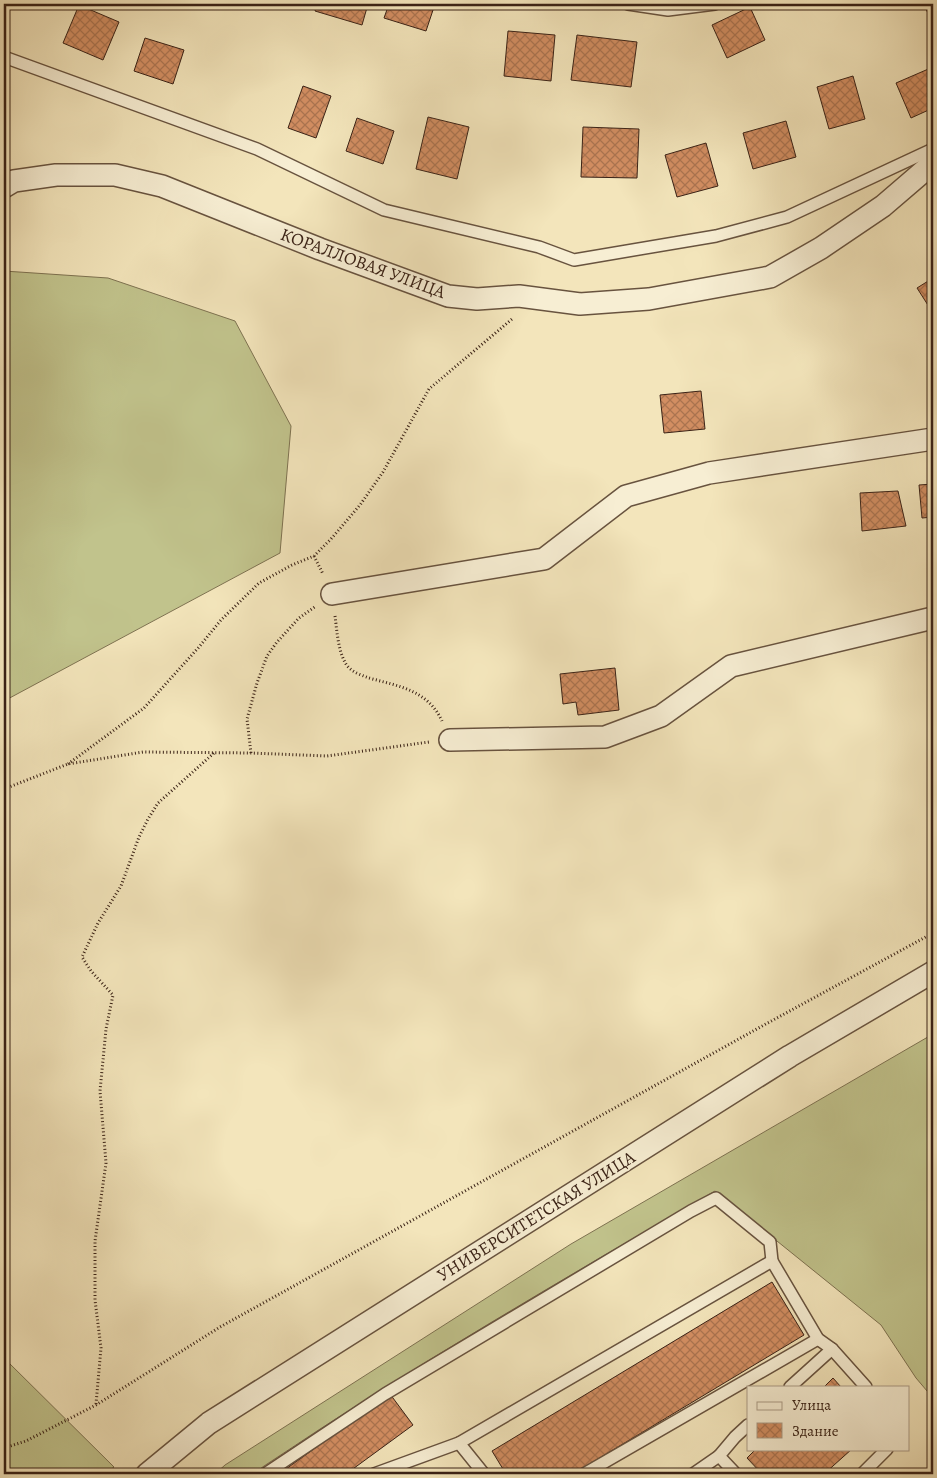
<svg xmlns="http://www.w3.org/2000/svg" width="937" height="1478" font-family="Alegreya,serif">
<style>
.grass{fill:#c1c38c;stroke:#7e7251}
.building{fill:url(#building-cross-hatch);stroke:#3a2216}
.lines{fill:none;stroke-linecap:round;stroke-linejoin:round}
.service-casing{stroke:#68533f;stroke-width:14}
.minor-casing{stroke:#68533f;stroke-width:24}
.path{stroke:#3a2216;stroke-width:3;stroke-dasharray:1 2.5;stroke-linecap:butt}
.service{stroke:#f7eed3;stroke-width:11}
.minor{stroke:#f7eed3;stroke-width:21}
.labels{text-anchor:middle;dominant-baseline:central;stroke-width:4;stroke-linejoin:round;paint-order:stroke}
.street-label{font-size:18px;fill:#3a2216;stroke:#f7eed3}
</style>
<defs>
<pattern id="building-cross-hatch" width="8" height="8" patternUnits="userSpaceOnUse" patternTransform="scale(1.25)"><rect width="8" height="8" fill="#d28e62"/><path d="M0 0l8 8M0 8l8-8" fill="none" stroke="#ab7450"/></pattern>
</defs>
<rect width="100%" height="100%" fill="#f3e5bb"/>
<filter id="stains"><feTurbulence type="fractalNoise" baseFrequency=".004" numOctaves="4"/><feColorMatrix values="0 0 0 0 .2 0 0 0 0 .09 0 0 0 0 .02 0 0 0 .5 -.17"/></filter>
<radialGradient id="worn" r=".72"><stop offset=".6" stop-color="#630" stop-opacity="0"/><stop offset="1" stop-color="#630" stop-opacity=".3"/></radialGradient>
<g class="grass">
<path d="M4 271 108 278 235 321 291 426 280 553 4 701Z"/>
<path d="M933 1034V1398L916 1378 881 1325 715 1191C563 1279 410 1368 264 1466L253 1474H215L225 1465 571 1244Z"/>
<path d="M4 1358 114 1467 105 1474H4Z"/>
</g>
<g class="building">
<path d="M317 4H368L362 25 315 11Z"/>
<path d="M389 4H435L426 31 384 18Z"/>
<path d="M924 4H933V22L932 23Z"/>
<path d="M79 5 119 22 103 60 63 43Z"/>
<path d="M750 7 765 40 727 58 712 25Z"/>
<path d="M508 31 555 35 551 81 504 76Z"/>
<path d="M577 35 637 42 631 87 571 80Z"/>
<path d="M145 38 184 50 173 84 134 71Z"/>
<path d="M933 67V108L911 118 896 83Z"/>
<path d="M853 76 865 119 829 129 817 87Z"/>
<path d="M303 86 331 96 316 138 288 128Z"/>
<path d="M428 117 469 127 457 179 416 169Z"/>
<path d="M357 118 394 131 383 164 346 151Z"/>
<path d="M786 121 796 157 753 169 743 133Z"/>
<path d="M583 127 639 129 637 178 581 177Z"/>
<path d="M706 143 718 186 677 197 665 155Z"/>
<path d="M933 278V313L917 288Z"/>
<path d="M701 391 705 429 664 433 660 395Z"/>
<path d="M933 484V517L922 518 919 485Z"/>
<path d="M898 491 906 526 862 531 860 493Z"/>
<path d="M615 668 619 710 578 715 576 702 563 704 560 674Z"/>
<path d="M772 1282 804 1335 573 1474H506L492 1451Z"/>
<path d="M833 1378 841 1387H824Z"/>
<path d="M390 1394 413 1425 346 1474H279Z"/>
<path d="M756 1449H852L824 1474H762L747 1458Z"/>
</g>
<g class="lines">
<defs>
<g id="service">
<path d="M628 4 668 10 715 4"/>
<path d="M4 57 257 149 384 210 539 247 574 260 716 236 787 217 933 149"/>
<path d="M790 1387 832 1349"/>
<path d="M459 1443 772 1261"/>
<path d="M265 1474 385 1394 691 1211 716 1198 770 1242 772 1261 818 1339 832 1349 866 1387"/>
<path d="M374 1474 459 1443 484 1474"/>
<path d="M584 1474 818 1339"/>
<path d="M693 1474 719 1456"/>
<path d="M736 1474 719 1456 735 1437 748 1425"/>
<path d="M862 1474 887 1449"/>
</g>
<g id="minor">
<path d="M4 187 14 181 56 175H115L162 186 320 249 448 296 477 299 519 296 580 304 649 299 770 277 821 248 883 206 933 163"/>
<path d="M332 594 544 559 626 496 709 473 933 439"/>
<path d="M450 740 605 737 661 716 731 666 933 618"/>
<path d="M147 1474 209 1423 790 1056 933 972"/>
</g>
</defs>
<use href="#service" class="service-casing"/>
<use href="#minor" class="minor-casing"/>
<g class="path">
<path d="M314 556 323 574"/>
<path d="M335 616C337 631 338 651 346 664 351 672 361 675 369 678 398 686 428 690 442 721"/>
<path d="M251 753 247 719 257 683 267 656 277 642 299 618 316 606"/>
<path d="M68 764 144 708 199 647 221 620 259 583 292 565 314 556 331 539 360 505 383 472 429 389 512 319"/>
<path d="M4 789 68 764 143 752 251 753 327 756 429 742"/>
<path d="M96 1404 101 1348 95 1300V1241L106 1163 100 1091 106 1029 113 995 91 971 82 957 98 923 121 886 139 837 148 819 158 803 214 753"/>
<path d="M4 1448 26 1441 96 1405 220 1327 764 1025 933 933"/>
</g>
<use href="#service" class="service"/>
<use href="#minor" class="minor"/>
</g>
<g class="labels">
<g class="street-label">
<text transform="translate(363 263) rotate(20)">КОРАЛЛОВАЯ УЛИЦА</text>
<text transform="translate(536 1216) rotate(-32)">УНИВЕРСИТЕТСКАЯ УЛИЦА</text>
</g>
</g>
<rect width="937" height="1478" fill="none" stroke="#f3e5bb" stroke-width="20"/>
<rect x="5" y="5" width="927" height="1468" fill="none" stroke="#3a2216" stroke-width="2.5"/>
<rect x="10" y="10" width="917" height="1458" fill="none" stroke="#3a2216"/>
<rect x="747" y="1386" width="162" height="65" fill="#f7eed3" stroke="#ab9c87"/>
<rect x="757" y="1402" width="25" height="8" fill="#f7eed3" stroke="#ab9c87"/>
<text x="792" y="1410" font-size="15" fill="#3a2216">Улица</text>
<rect x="757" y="1423" width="25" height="15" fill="url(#building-cross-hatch)" stroke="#ab9c87"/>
<text x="792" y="1436" font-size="15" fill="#3a2216">Здание</text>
<rect width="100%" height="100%" filter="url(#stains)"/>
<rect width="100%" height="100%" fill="url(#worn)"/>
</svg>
